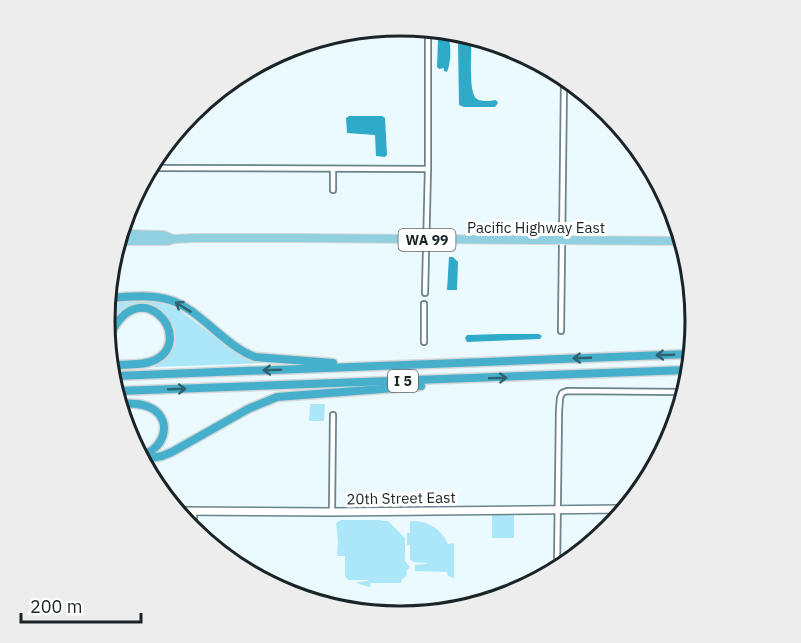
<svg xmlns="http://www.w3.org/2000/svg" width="801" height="643" font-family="'IBM Plex Sans',sans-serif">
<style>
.green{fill:#ace7f9}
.water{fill:#2faac8}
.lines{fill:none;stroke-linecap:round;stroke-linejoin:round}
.street-casing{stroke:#6b838b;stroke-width:8}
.secondary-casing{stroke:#6b838b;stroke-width:10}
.primary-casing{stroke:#d6d7d8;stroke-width:10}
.highway-casing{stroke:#d6d7d8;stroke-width:11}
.street{stroke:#fff;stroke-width:4.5}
.secondary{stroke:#fff;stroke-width:7}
.primary{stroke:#90d0e0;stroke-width:8}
.highway{stroke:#46b0cc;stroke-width:8}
.oneway{stroke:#2e6271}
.labels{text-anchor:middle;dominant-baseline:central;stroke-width:6;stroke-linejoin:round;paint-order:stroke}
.shield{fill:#fff;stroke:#5f6567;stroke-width:1.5}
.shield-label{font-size:14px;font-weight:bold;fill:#1a2326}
.street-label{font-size:15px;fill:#1a2326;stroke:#fff}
.rim{fill:none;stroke:#1a2326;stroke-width:3}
</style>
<rect width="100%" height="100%" fill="#eafaff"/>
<g class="green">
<path d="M120 301 154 302 173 305 232 350 246 357 267 363 155 367V363L172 332C166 300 131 296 113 322L112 320 114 306Z"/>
<path d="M310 404H325L324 421H309Z"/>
<rect x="492" y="514" width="22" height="24"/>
<path d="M341 520H381V521H388L405 538V561L410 567 407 570 406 576 402 579 401 583H371L370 587H369L357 583 358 582 368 581V580H348L345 576V556H337L338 541 336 523Z"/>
<path d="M410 521C427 520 441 528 448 544L454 543V579L452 577 448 576 447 572 415 571V565L426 564 427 563 413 562 410 559V545H407V533H410Z"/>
</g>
<g class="water">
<path d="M444 34 447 35C452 43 451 63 447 72L444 71V68L439 69 437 67 438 39Z"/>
<path d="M466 39H470L471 42C472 53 468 94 477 99 482 102 490 101 496 100L498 103 495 107H464L459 105 458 42 460 40Z"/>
<path d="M349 116H382L385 118 387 155 385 157 376 156 375 135 347 133 346 118Z"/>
<path d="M449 257H453L458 262 457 290H447Z"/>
<path d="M501 334H539L542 336 540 339 467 342 465 338 467 335Z"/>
</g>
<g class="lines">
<defs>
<g id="street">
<path d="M154 168 428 169"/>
<path d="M333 190V169"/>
<path d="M425 293 428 168V31"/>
<path d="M561 331 564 82"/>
<path d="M424 342V304"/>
<path d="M194 511V533"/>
<path d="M332 512 333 415"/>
<path d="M557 566 559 411 560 398 562 393 567 391 682 392"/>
</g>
<path id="secondary" d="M178 511 332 512 624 509"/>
<g id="primary">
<path d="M122 234 163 235 173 239"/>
<path d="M120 241H168L174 239 195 238H302L681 241"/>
<path d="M106 330V312"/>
</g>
<g id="highway">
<path d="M109 298C129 297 151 294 170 300 201 310 223 345 255 357L333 363"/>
<path d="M108 340C137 267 198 338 155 360 143 366 126 364 113 365"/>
<path d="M115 376 690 354"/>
<path d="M118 391 687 370"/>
<path d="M121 403C132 404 144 403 153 409 174 423 162 451 141 455"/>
<path d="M144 459 162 456 172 452 248 409 277 397 421 386"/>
</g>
</defs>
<use href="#street" class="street-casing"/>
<use href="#secondary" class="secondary-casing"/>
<use href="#primary" class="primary-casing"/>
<use href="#highway" class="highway-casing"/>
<use href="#street" class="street"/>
<use href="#secondary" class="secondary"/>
<use href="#primary" class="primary"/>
<use href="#highway" class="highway"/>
</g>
<defs><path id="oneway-shaft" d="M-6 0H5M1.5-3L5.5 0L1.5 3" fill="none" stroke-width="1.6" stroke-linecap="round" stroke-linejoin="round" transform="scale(1.5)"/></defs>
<g class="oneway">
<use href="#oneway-shaft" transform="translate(183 307) rotate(-148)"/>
<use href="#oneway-shaft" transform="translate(665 355) rotate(178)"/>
<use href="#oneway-shaft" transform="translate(582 358) rotate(178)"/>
<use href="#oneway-shaft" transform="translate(272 370) rotate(178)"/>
<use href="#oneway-shaft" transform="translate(498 378) rotate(-2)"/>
<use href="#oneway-shaft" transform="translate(177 389) rotate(-2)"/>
</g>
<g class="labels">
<g class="shield">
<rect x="398.5" y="229" width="57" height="22" rx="4.5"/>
<rect x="388" y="370" width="30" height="22" rx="4.5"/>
</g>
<g class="shield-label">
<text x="427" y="240">WA 99</text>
<text x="403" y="381">I 5</text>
</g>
<g class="street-label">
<text x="536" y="227">Pacific Highway East</text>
<text transform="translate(401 498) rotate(-1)">20th Street East</text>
</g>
</g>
<path d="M0 0H801V643H0ZM115 321a285 285 0 1 1 570 0a285 285 0 1 1-570 0Z" fill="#ededee" fill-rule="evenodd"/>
<path class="rim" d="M115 321a285 285 0 1 1 570 0a285 285 0 1 1-570 0Z"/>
<path d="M21 613v9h120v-9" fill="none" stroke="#1a2326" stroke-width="3"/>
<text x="30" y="613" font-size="18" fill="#1a2326" stroke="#ffffff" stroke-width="4.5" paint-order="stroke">200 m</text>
</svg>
